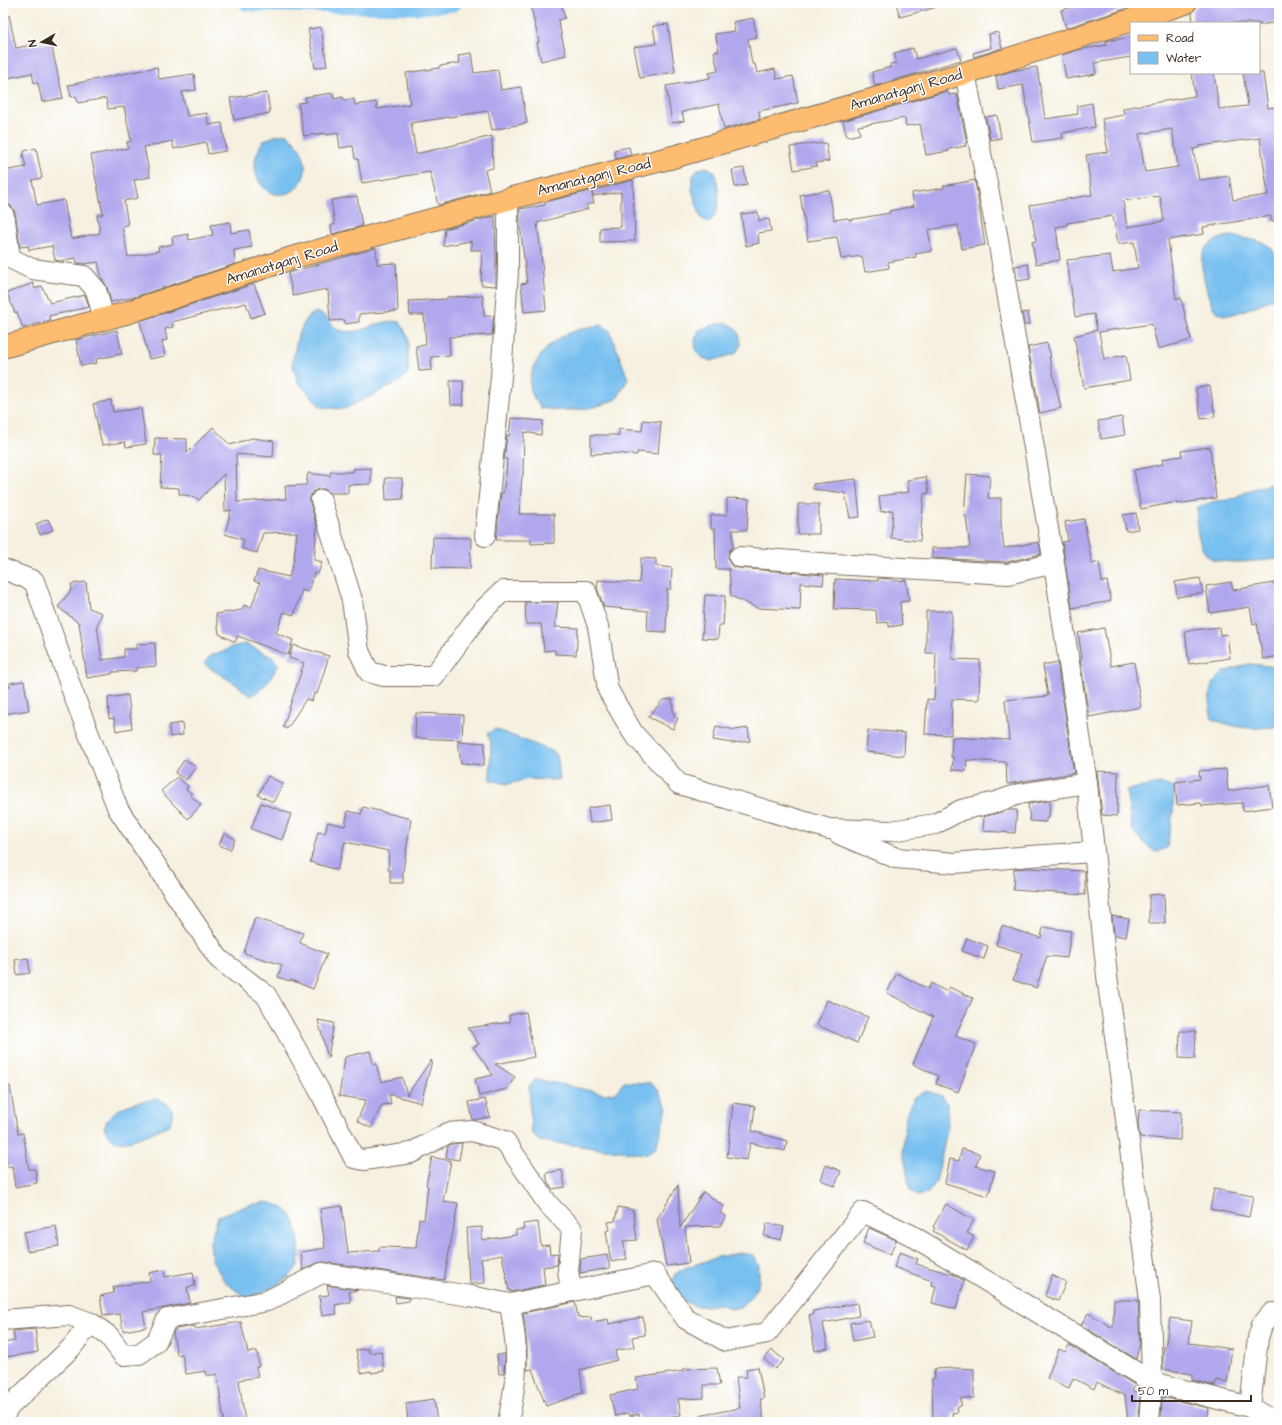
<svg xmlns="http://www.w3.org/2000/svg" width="1282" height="1425" font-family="'Architects Daughter',sans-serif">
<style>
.water{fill:#78c0f0;stroke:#5a7587}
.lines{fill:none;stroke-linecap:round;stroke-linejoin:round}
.canal{stroke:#78c0f0;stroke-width:17}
.building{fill:#b0a7ed;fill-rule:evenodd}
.minor-casing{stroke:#7c6f62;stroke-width:22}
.major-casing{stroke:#7c6f62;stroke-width:24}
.minor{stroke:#fff;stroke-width:20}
.major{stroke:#fdbc70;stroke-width:22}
.labels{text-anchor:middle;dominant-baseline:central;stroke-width:3;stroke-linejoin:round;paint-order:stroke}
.street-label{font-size:15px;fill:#3b2a1e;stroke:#fff}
</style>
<rect width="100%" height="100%" fill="#fff"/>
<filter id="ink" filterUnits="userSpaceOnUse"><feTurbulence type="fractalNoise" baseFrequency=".025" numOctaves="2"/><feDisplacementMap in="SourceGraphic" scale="8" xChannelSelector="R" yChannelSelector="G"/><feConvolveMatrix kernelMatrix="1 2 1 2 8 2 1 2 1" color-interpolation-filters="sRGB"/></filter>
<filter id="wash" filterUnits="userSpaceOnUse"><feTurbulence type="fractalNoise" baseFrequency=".012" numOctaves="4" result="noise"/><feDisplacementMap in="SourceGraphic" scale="16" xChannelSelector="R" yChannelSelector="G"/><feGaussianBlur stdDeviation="0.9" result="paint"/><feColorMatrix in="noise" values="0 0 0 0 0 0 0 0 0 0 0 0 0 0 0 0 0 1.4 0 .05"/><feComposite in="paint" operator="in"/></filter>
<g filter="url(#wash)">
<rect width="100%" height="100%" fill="#f5f0df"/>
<g class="water">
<path d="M287 134C297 143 307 156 305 171 303 184 292 196 278 194 276 194 272 194 269 192 255 183 251 163 259 149 260 146 261 143 264 141 271 136 279 135 287 134Z"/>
<path d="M707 167 715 172C719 188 723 212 708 223L701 218 692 190 693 176 698 169Z"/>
<path d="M1232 236C1243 239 1259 239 1269 246 1281 256 1282 284 1277 297 1266 301 1233 317 1224 315 1222 314 1218 313 1216 311 1209 306 1200 266 1202 258 1204 244 1219 237 1232 236Z"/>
<path d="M316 312C318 313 322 314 324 316 331 321 334 330 343 331 361 336 381 317 400 322L408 337V372L401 381 344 409 321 407 298 382 292 363 298 335 307 317Z"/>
<path d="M726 323C739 327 739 333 741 345L735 354 711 361 703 358 696 351 695 340 699 330 712 325Z"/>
<path d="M601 325 610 331 628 379 617 399 595 407 575 410H557L541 408C539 404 534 400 533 396 529 387 529 378 533 369 544 341 573 328 601 325Z"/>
<path d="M1279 482V559C1264 560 1219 566 1209 557 1202 552 1200 542 1198 535 1197 525 1195 517 1198 507L1215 501 1229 500 1253 489Z"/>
<path d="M246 644 272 657 279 665C269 679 266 689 250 696 242 689 235 683 226 678 217 672 212 671 204 663L211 655 223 652 231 647Z"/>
<path d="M1249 664 1279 667V726C1251 730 1239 729 1212 719L1209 703 1212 684 1224 672Z"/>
<path d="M495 729 554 752 558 760 560 779 552 780 529 779 507 784 490 780 491 742 487 734Z"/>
<path d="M1160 784 1174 787 1173 813 1167 848 1155 852 1141 840 1132 830 1126 790Z"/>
<path d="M536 1079 605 1094 616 1092 624 1082 652 1083 659 1091 667 1108 656 1148 645 1154 539 1141 531 1132 529 1087Z"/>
<path d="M927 1091 942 1096 947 1104 948 1126 936 1182 927 1194 918 1196 910 1190 903 1150 906 1116 914 1097Z"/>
<path d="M158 1099C172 1106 175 1108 170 1124 159 1130 124 1147 113 1140 110 1138 106 1131 104 1128 110 1106 138 1101 158 1099Z"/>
<path d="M267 1202C276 1204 284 1207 291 1215 298 1224 303 1259 296 1269 289 1280 259 1296 246 1298L225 1282 212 1260 210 1242 218 1216 249 1205Z"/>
<path d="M740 1253 754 1255 759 1266V1281L753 1295 740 1307 731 1309 720 1304 707 1306H696L681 1301 672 1281 675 1274 685 1268 718 1257Z"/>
</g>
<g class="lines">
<path class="canal" d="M248 3 420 6 453 3"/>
</g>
<g id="blocks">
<g class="building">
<path d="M530 3H561L565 18 558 20 566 55 541 61 537 42H539Z"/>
<path d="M896 3H936L937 7 900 17Z"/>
<path d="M1087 3H1144L1066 28 1061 10Z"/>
<path d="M1197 3H1279V22L1259 25V23H1193L1192 13 1197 6Z"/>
<path d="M9 15 16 48 41 43V44L51 43 63 98 42 102 38 83H34L32 73 3 79V16Z"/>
<path d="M753 18 757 37 748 39 752 64H755L757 73 775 69 777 79 793 76 798 103 759 111 760 119 724 129 719 104 682 112 684 121 672 123 666 86 710 78 709 73 718 71 714 52 719 51 715 34 735 31 733 22Z"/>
<path d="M668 24 675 72 640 78 634 47 656 44 653 26Z"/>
<path d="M321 27 327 66 315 68 308 29Z"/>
<path d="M998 32 1002 48 974 57 973 53 991 48 989 34Z"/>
<path d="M1131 37V57L1094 63 1096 74 1066 79 1062 55 1078 50 1107 45 1106 41Z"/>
<path d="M913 48 916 59 957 48 961 60 875 86 872 72 891 67 890 64 897 63 894 53Z"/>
<path d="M471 53 474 73 498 70 501 90 521 87 527 123 492 130 488 111 411 123 416 154 492 136 493 168 485 170 490 191 438 205 430 172 362 183 358 159H355L353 146 340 148 338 133 326 135 325 133 304 136 298 103 306 102 305 97 333 93 334 99 343 97 344 100 354 99 355 105 376 102 377 109 410 104 406 73 439 68V66L460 63 458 55Z"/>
<path d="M157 67 159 79 194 74 196 90 182 92 187 116 207 113 208 125 222 123 226 151 208 154 206 142 174 149 172 141 144 147 150 177 134 180 138 198 124 201 128 225 122 226 128 257 159 251 158 247 173 244 172 237 188 234 189 240 213 235 211 225 230 222 231 233 249 230 252 247 234 250 235 264 134 297 111 302 107 287 102 279 98 262 84 264 77 263 76 258 60 261 55 260 52 246 29 250 28 246 20 247 16 218 14 210 10 205 3 203V171L26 167 23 154H24V151L36 148 42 178 32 180 37 205 64 200 71 239 100 233 97 215 103 214 91 155 128 148 127 142 131 141 124 107 108 109 106 98 78 103 76 96 71 97 68 85Z"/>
<path d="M1037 67 1045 119 1078 114 1077 106 1092 103 1095 127 1062 133 1063 138 1033 142 1023 85 998 89 996 76 1012 71Z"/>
<path d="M1192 73H1214L1219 109 1248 106 1243 73H1263L1268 108 1277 107 1279 124V220L1271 221V216L1203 227 1204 234 1168 240 1176 299 1181 298 1191 340 1158 349 1152 324 1099 332 1104 359 1126 355 1130 380 1084 388 1074 336 1097 330 1094 314 1075 317 1067 260 1110 255 1113 272 1138 268 1134 242 1118 244 1113 216 1067 223V225L1056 227 1060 260 1036 264 1032 242 1036 241 1030 205 1092 195 1086 155 1108 152 1102 119 1124 115 1123 108 1195 96ZM1172 129 1178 167 1145 172 1139 134ZM1260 138 1268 195 1233 200 1229 176 1199 180 1193 149 1199 148V146ZM1160 196 1164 221 1127 227 1123 201Z"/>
<path d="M947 91 949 95 957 94 967 143H965L966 146 949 149V151L926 155 920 124 906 126 905 118 858 126 860 134 847 137 843 121Z"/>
<path d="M267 93 270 113 234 120 230 98Z"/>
<path d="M997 115 1001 138 990 140 986 117Z"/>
<path d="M815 143V144L826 143 829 161 816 163 817 166 794 170 790 147Z"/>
<path d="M629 147 631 155 616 159 614 150Z"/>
<path d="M744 168 747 185 735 187 732 170Z"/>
<path d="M633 180 635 241 600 242V228L621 227V192L593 196 592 191Z"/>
<path d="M975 180 985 245 962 249 958 225 928 230 932 251 915 254 916 257 888 262 889 268 865 272 862 256 841 259 837 237 808 241 800 195 829 190 834 220 848 218 849 220 890 213 889 211 914 206 912 193 944 188 943 186Z"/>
<path d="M591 191 594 203 586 205 588 209 537 223 541 253 546 310 524 312 521 284 527 283 520 225V209L545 205V202Z"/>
<path d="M357 196 362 226 332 234 331 225H335L331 200Z"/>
<path d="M758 212 759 221 769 219 771 231 758 233 759 243 746 246 741 214Z"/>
<path d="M495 216 496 255V286L481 285 482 250H471V241L443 246 445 229Z"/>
<path d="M376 248 377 264 396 263 398 311 359 314V322L345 324V320L330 321 328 290 326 291V289L293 296 288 273Z"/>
<path d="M1028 264 1030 279 1017 281 1015 266Z"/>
<path d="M33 283 35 289 42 286 50 303 85 295 89 307 49 316 50 320 23 328 17 312 15 313 7 293Z"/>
<path d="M254 284 265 313 251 318 246 303 172 322 173 327 165 329 167 340 162 341 165 356 149 359 140 321Z"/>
<path d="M483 296 484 316H494L492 335 449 337 450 356 431 357 432 370 419 371 416 346 426 345 424 315H410L409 301 447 299V297Z"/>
<path d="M1028 312 1030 324 1024 325 1022 313Z"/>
<path d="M117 330 122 354 96 359 97 363 81 366 76 340Z"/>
<path d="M1047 343 1051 357H1049L1061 408 1040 413 1028 347Z"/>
<path d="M450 381H463L464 405H451Z"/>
<path d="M1210 386 1215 417 1201 419 1196 388Z"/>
<path d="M111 400 113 412 141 408 146 444 126 447 125 442 102 445 93 404Z"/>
<path d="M1122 417 1125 435 1101 439 1098 421Z"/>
<path d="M511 418 543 421 541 435 524 432 523 476H522L519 514H554V543L531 544V540H496L501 493H503L506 475 507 459H504L507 435 509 436Z"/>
<path d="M643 420 661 422 658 454 637 452V455L615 453 591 454V435H619V429L642 431Z"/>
<path d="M213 427 230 445 252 438 274 441 273 457 236 454 237 502 286 499 285 486 306 485 308 473 330 476V472H353V469L371 468V484L348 485V493H330L324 489H318L313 492 310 497V503L317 526 314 560 322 562 318 574 314 573 308 592 302 590 294 615 284 612 276 633 293 640 288 655 238 636 235 642 219 634 216 614 242 610 244 605 251 608 260 583 254 581 258 570 289 577 294 559 297 532 263 533 257 553 242 549 244 540 225 534 231 510 225 511 224 474 199 500 195 497 179 494V488L160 487 162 455H154L155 438 187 439V453Z"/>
<path d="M1210 447 1216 498 1177 504V502L1141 509 1134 470 1163 464 1162 459 1182 456 1181 451Z"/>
<path d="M967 474 990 476 988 498H1001V524L1004 548 1039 542 1041 554 1007 562 932 558V548H970L966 516H964Z"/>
<path d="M926 477 929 493 924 494 920 541 891 538 893 510 881 512 879 496 909 492 907 480Z"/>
<path d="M385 478H402L403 499 386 500Z"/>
<path d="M856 479 860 517 850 518 845 493 813 489V484Z"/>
<path d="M727 498 749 499 747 530H733V547L729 551 728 557 729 562 732 566 738 568 824 575 823 585 801 583 800 610 757 608 731 596 729 569H716L715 529H711V515H727Z"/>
<rect x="798" y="504" width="21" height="30"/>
<path d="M1136 513 1138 529 1126 531 1123 515Z"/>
<path d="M48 519 53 530 40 535 36 524Z"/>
<path d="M1084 519 1092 564 1099 562 1102 582 1107 581 1111 601 1072 608 1062 542 1068 541 1065 522Z"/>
<path d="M433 537 471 538 470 569 432 568Z"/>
<path d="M641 558 656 559V566L672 568 671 589H667L666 632 647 631 648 611 604 607 597 588 598 580 639 583Z"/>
<path d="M878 578 893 579 894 581 906 580 909 601 900 602 902 625 889 627V622L877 623 876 611 874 610 834 609 835 579 878 581Z"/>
<path d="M1200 578 1203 593 1177 597 1175 582Z"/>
<path d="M86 582 89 608 102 613 97 626 102 660 124 657V649H136V644L155 643 156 666 136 668V671L112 672V674L87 678 79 623 58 607 72 589 71 584Z"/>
<path d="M1231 582 1233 590 1279 582V656L1263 659 1257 623 1253 624 1250 607 1210 613 1206 586Z"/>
<path d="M705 595 725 596 723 625H719L718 639 702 638Z"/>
<path d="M525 602H558L555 627 578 628 576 655 555 654V650L544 651 541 624H526Z"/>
<path d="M926 611H952V659L980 660 979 700 952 699 951 735 925 734 927 699 934 700 936 653H926Z"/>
<path d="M1219 627 1220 635 1227 634 1230 658 1189 664 1185 631Z"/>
<path d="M1104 628 1111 666 1134 662 1141 707 1089 717 1080 658H1082L1078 633Z"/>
<path d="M293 645 329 656 317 694 314 693 312 701 306 699 287 729 283 727 304 663 289 658Z"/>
<path d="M1057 662 1074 773 1007 784 1006 762 967 760 966 771 952 770 953 757H951L952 737 1009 740 1005 700 1048 696 1043 665Z"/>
<path d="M24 681 29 710 4 714 3 688 10 687V683Z"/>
<path d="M128 695 132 728 116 731 114 718 109 719 108 698Z"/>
<path d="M672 699 674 716 678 718 673 729 648 717 663 700Z"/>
<path d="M416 713 463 715 462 740 415 738Z"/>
<path d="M182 723 183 735 170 737 169 725Z"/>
<path d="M716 726 735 730 748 728 750 741 732 743 713 740Z"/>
<path d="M868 730 905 733 904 756 866 752Z"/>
<path d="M458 741 485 743 484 765 461 763Z"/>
<path d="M185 759 196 767 186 780 175 773Z"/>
<path d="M1226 769 1228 791 1269 785 1272 807 1243 811 1242 803 1202 806 1201 803 1177 805 1175 782 1200 779 1199 771Z"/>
<path d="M1097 771 1118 772 1117 816 1102 815Z"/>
<path d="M268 776 283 784 273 802 258 795Z"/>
<path d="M177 777 188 786 186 789 192 794 190 795 201 805 188 819 176 807 161 791Z"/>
<path d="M1050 801 1049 818H1046V822L1030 821 1028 804Z"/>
<path d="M261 803 291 814 282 840 251 829Z"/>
<path d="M610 805 612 820 590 823 588 808Z"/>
<path d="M363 807 411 819 403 871V883H390V870H388L389 851 345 842 337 870 310 862 318 832 325 833 328 822 345 826 348 811 361 814Z"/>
<path d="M1008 810H1017L1015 833 983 831 984 817Z"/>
<path d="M224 833 235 839 230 850 219 845Z"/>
<path d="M1028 868 1085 871V895L1013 890 1014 869Z"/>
<path d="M1164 894 1165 923H1149V895Z"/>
<path d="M1112 916 1129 919 1126 937 1114 935Z"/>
<path d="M255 918 303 933 300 943 327 954 313 989 291 980 290 981 278 977 282 965 244 953Z"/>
<path d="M1002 926 1041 938 1043 927 1071 931 1067 958 1047 956 1036 988 1013 980 1022 953 996 945Z"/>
<path d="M967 938 988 946 984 959 962 951Z"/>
<path d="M28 958 30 973 17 975 15 960Z"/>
<path d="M897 973 928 989 931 983 947 992 949 987 973 998 955 1036 976 1044 958 1092 936 1084 938 1076 913 1064 933 1017 887 993Z"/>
<path d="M827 1000 868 1017 857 1043 817 1025Z"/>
<path d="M526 1012 534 1057 495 1064 515 1077 507 1089 479 1096 475 1079 493 1075 473 1047 479 1044 468 1028 510 1022 509 1015Z"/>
<path d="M318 1020 334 1023 328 1058Z"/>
<path d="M1180 1031H1196L1195 1059 1179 1058Z"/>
<path d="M370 1051 373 1064 376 1063 381 1082 402 1077 407 1095 431 1060 432 1061 421 1103 389 1094 391 1104 382 1105 371 1128 357 1121 366 1100 339 1096 345 1057Z"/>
<path d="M10 1086 18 1134 23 1133 29 1169H35L37 1183 15 1187 12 1166 7 1167 3 1141V1087Z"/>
<path d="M485 1099 490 1117 473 1120 469 1102Z"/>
<path d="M733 1103 755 1106 752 1131 787 1141 785 1151 750 1143 747 1160 727 1157Z"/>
<path d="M1139 1110 1181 1112 1180 1140 1140 1137 1138 1126Z"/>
<path d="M462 1143 459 1160 446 1158 448 1146 451 1144Z"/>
<path d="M962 1149 980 1154 976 1166 995 1171 988 1196 945 1183 950 1159 959 1161Z"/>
<path d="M432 1157 451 1161 443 1201 458 1203 444 1280 324 1262 317 1263 303 1270 301 1252 325 1248 320 1209 342 1206 348 1253 379 1251V1247L416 1248 419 1219 424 1220 428 1186 426 1185Z"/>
<path d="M826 1165 841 1171 835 1186 821 1180Z"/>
<path d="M562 1170 565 1187 552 1189 548 1183 546 1173Z"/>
<path d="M678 1185 680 1228 703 1192 724 1206 720 1213 726 1216 720 1226 685 1227 689 1263 666 1266 657 1219Z"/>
<path d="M1214 1189 1253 1196 1249 1217 1210 1209Z"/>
<path d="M946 1204 974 1220 967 1233 974 1237 967 1250 933 1231 935 1228 933 1227Z"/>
<path d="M618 1207 633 1210 637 1240 623 1241 627 1259 611 1262 606 1231 610 1230 608 1222 615 1221Z"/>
<path d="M538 1222 541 1246 549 1245 550 1254 558 1253 557 1265 543 1267 545 1285 511 1292 510 1290 509 1291 502 1255 481 1259 485 1283 469 1284 466 1228 482 1227V1240L516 1235V1230L524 1229 523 1224Z"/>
<path d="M767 1223 784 1227 781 1240 764 1236Z"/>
<path d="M56 1226 59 1246 27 1251 24 1232Z"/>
<path d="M869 1228 896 1240 890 1255 863 1243Z"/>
<path d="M900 1252 918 1259 916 1264 955 1275 964 1281 956 1309 932 1303 936 1286 931 1285 932 1281 894 1267Z"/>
<path d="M607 1255 610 1268 580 1273 581 1259Z"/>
<path d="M164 1270 165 1277 193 1272 195 1286 187 1287 190 1303 143 1312 146 1327 123 1331 120 1314 103 1316 100 1296 114 1293 113 1287 150 1281 149 1273Z"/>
<path d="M1052 1275 1066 1282 1058 1301 1045 1296Z"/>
<path d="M327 1285 358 1290 349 1292 351 1302 335 1305 337 1314 322 1316 319 1296 329 1295Z"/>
<path d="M395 1296 409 1298V1301L396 1303Z"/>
<path d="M1114 1300H1138L1140 1343 1136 1359 1081 1325 1088 1313 1113 1328Z"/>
<path d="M575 1302 578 1317H581V1318L591 1317 592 1322 608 1319 609 1324 643 1317 645 1335 632 1337 634 1347 615 1351 617 1360 580 1370 583 1393 574 1395V1396L546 1406 532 1369 527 1370V1347L523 1313Z"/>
<path d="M857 1303 859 1316 823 1323 828 1348 815 1351 809 1315 813 1314V1311Z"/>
<path d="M1170 1318 1192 1321 1189 1343 1232 1349 1227 1382 1216 1380 1215 1386 1192 1380V1374L1163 1369V1353L1164 1347 1165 1348Z"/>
<path d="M869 1320 873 1337 853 1341 850 1323Z"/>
<path d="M241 1322 248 1353 257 1351 259 1366 256 1367 258 1377 239 1380 245 1422H224L217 1374 207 1376 206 1371 186 1374 182 1354 177 1355 173 1333 175 1329 195 1326V1329Z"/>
<path d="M35 1329 38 1352 6 1357 3 1343 15 1341 13 1331Z"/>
<path d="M1069 1345 1135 1385 1132 1391 1140 1392 1138 1420 1128 1421 1125 1396 1097 1382 1094 1389 1073 1378 1069 1388 1047 1378 1059 1349 1065 1352Z"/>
<path d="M369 1349V1353L381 1351 384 1371 371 1373V1371L361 1373 356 1350Z"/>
<path d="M772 1350 784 1360 775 1369 764 1359Z"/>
<path d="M505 1354 504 1373 499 1374 497 1355Z"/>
<path d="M758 1367 764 1399H760L764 1422H698V1416L740 1408 736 1377H747L746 1369Z"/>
<path d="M717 1368 720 1385H704V1398L678 1399 681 1415 640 1421 639 1414 629 1416 628 1413 615 1416 610 1395 638 1389 636 1378 684 1371 683 1369Z"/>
<path d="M955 1368 974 1369V1398H961V1406L957 1407 958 1412 952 1413 953 1422H933L932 1378H935L934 1369Z"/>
<path d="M1162 1397 1209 1408 1207 1422H1161Z"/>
<path d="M434 1399 437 1422H408L406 1403Z"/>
</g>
</g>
</g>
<g filter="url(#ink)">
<use href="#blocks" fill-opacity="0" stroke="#7c6f62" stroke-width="1"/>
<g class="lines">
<defs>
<g id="minor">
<path d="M965 73 997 234 1054 563 1087 783 1107 976 1150 1300 1152 1382 1149 1422"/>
<path d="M3 214 5 220 10 258 32 269 84 276 96 290 104 319"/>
<path d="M321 500 352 600 359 651 369 672 384 676H434L481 612 503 591H586L598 626 608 690 633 733 679 784 829 829 891 831 935 824 961 810 996 802 1019 794 1087 783"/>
<path d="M485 536 501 377 508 272V199"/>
<path d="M739 557 833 564 1008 574 1054 563"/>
<path d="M3 569 34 581 74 696 118 809 219 959 266 995 318 1088 354 1158 364 1160 411 1153 448 1133 472 1131 505 1141 548 1204 572 1229 568 1270 571 1291"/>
<path d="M839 834 896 858 955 863 1030 856 1094 852"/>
<path d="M3 1320 69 1315 91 1323 109 1336 123 1355 139 1354 156 1342 167 1319 267 1301 322 1273 470 1296 510 1304 655 1274 686 1319 726 1341 767 1333 863 1212 911 1235 1152 1382 1250 1407 1276 1422"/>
<path d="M1250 1407 1258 1338 1262 1325 1272 1313H1279"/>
<path d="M3 1416 10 1406 71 1348 91 1323"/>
<path d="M508 1422C512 1403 516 1383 516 1363 517 1343 513 1324 510 1304"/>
</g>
<path id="major" d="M3 347 126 313 295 257 508 199 673 157 965 73 1185 3"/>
</defs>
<use href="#minor" class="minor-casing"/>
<use href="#major" class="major-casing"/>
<use href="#minor" class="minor"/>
<use href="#major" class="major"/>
</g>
</g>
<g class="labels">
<g class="street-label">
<text transform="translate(906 90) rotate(-16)">Amanatganj Road</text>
<text transform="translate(594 177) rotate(-14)">Amanatganj Road</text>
<text transform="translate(282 263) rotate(-17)">Amanatganj Road</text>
</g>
</g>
<rect width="1282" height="1425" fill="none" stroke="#fff" stroke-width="16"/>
<rect x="1130" y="22" width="130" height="52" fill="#ffffff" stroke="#b1aaa5"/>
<rect x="1138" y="35" width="20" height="6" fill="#fdbc70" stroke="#b1aaa5"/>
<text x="1166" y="42" font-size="12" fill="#3b2a1e">Road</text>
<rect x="1138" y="52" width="20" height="12" fill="#78c0f0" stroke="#b1aaa5"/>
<text x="1166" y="62" font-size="12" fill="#3b2a1e">Water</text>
<g transform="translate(42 42) rotate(261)" stroke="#ffffff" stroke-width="3" paint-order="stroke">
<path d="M0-3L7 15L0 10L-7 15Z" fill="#3b2a1e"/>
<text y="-6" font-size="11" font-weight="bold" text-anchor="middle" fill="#3b2a1e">N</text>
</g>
<path d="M1132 1395v6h119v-6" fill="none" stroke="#3b2a1e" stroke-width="2"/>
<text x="1138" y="1395" font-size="12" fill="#3b2a1e" stroke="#ffffff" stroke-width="3" paint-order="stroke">50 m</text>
</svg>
